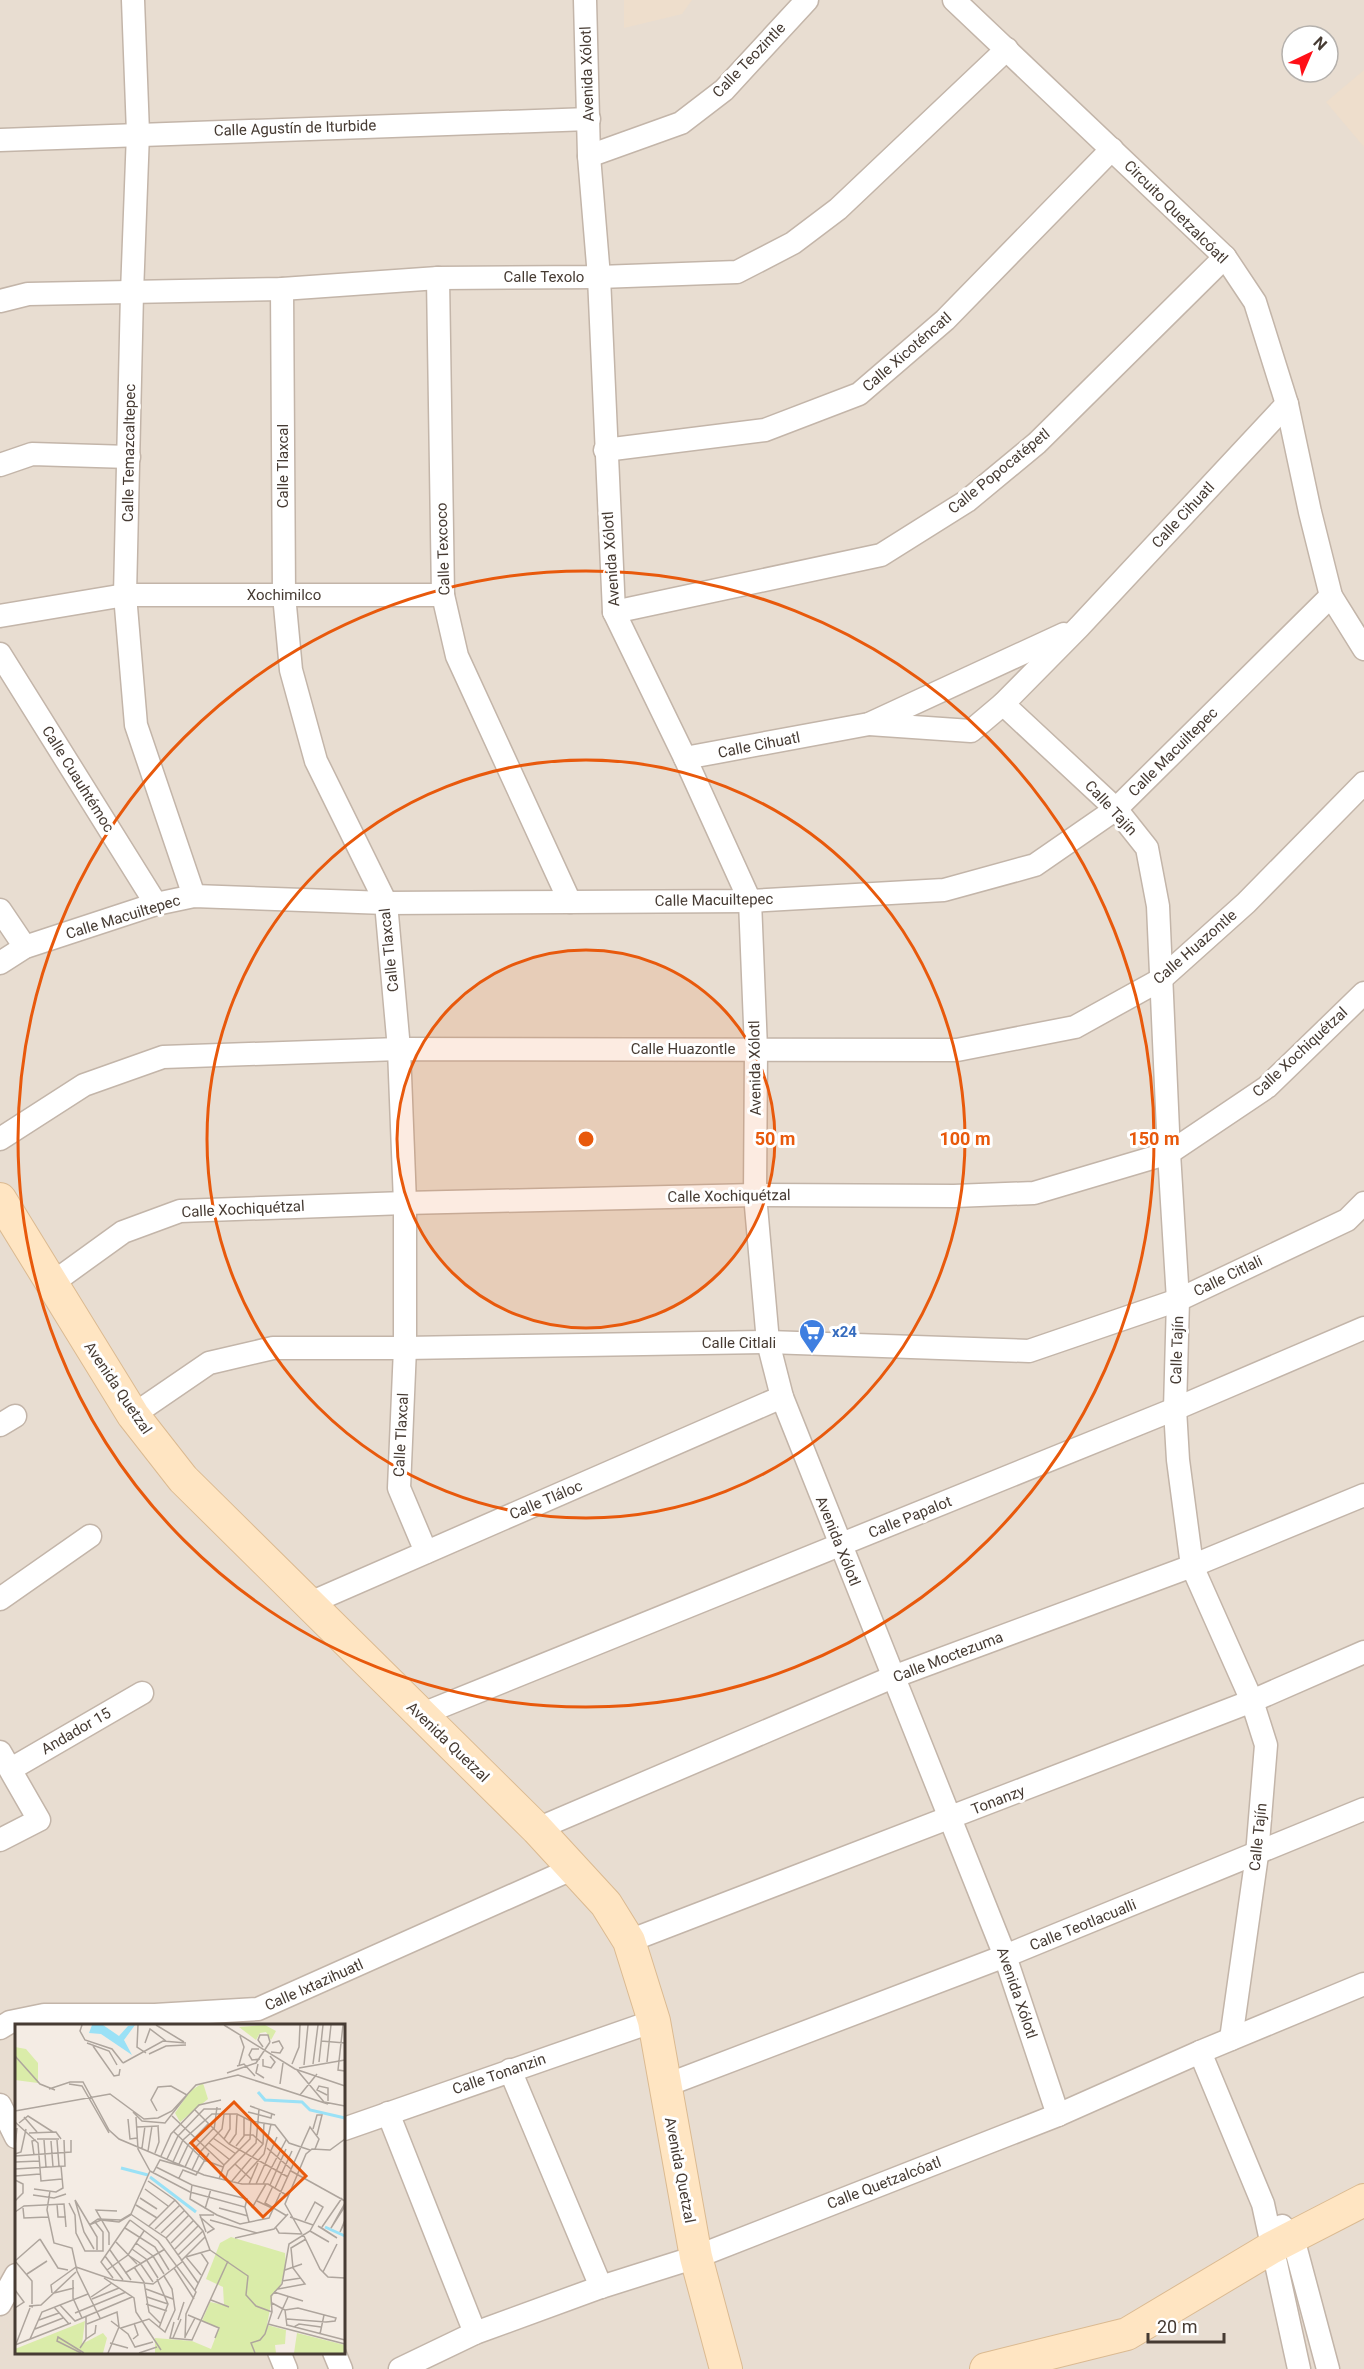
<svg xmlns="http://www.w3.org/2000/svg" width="1364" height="2369" font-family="Roboto,sans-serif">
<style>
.residential{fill:#e8ddd1;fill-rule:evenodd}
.education{fill:#eedecc}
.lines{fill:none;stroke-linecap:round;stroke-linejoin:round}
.street-casing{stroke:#c3b5a9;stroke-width:25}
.secondary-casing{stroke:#dbba91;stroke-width:34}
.street{stroke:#fff;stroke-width:22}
.secondary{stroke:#ffe5c2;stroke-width:32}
.ring{fill:none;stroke:#e8590c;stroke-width:3}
.labels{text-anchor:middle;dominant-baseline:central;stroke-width:6;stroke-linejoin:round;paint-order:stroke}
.street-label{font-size:15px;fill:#463b33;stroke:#fff}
.shop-label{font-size:15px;font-weight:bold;fill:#366cbe;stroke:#fff;text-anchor:start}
.inset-river{fill:none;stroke:#9ae1f6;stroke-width:3}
.inset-road{fill:none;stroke:#aea59d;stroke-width:1.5}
.view{fill:#e8590c;fill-opacity:0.15;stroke:#e8590c;stroke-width:3}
.inset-edge{fill:none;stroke:#463b33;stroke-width:3}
.centre{fill:#e8590c;stroke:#fff;stroke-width:3}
.ring-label{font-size:18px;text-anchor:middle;font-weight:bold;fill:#e8590c;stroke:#fff;stroke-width:6;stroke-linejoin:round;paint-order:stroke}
</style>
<rect width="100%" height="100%" fill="#f4ece4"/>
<path class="residential" d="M0 0H1364V2369H0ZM1292 36H1328V72H1292ZM16 2026H344V2352H16Z"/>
<g class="education">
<path d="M624 0H692L682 14 624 28Z"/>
<path d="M1364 70V147L1326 102Z"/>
</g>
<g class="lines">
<defs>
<g id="street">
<path d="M133 0 138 133 132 293 125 595 136 725 194 896"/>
<path d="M585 0 589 156 599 277 614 612 685 758 750 901 756 1049 755 1195 768 1342 782 1397 1005 1956 1058 2115"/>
<path d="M954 0 1225 257 1255 302 1287 404 1310 512 1331 596 1364 649"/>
<path d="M0 140 589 119"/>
<path d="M589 156 681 123 724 90 807 0"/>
<path d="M438 278 443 595 457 656 570 902"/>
<path d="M282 289 284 595 291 670 316 761 386 903 399 1049 405 1203V1348L399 1488 426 1552"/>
<path d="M0 301 28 294 282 289 438 278 599 277 737 272 793 243 838 209 1007 49"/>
<path d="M605 450 765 430 859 394 945 320 1112 149"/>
<path d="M0 465 32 454 129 457"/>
<path d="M614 612 881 555 967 501 1037 443 1225 257"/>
<path d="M0 616 125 595H443"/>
<path d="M0 654 156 904"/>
<path d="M1003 704 1116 809 1147 848 1158 906 1169 1153 1178 1300 1175 1409 1178 1460 1192 1566 1252 1701 1266 1745 1257 1855 1231 2039"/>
<path d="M869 724 971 731 1003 704 1079 627 1287 404"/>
<path d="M685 758 869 724 1064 634"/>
<path d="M0 910 25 947"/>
<path d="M0 963 25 947 156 904 194 896 386 903 570 902 750 901 944 890 1035 865 1116 809 1331 596"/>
<path d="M0 1139 84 1085 163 1057 399 1049 957 1050 1075 1027 1160 980 1246 903 1364 783"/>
<path d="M51 1284 123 1232 180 1211 405 1203 755 1195 954 1196 1034 1193 1169 1153 1267 1087 1364 993"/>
<path d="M133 1415 209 1363 273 1348H405L768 1342 1029 1351 1178 1300 1347 1220 1364 1203"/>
<path d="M0 1425 15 1416"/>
<path d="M0 1599 90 1536"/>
<path d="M310 1603 782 1397"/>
<path d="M420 1715 1175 1409 1364 1328"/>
<path d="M0 1752 39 1820 0 1840"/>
<path d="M11 1769 142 1693"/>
<path d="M537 1829 893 1677 1192 1566 1364 1495"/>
<path d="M629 1941 1252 1701 1364 1652"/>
<path d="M0 2028 10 2022 44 2015H155L258 2009 574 1868"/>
<path d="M1200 2052 1263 2204 1299 2369"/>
<path d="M510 2070 601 2287"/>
<path d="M664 2086 1005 1956 1364 1809"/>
<path d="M0 2105 16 2137"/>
<path d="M388 2113 475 2333"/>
<path d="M344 2129 654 2021"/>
<path d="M1282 2226 1293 2238 1328 2369"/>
<path d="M0 2304 16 2275"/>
<path d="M279 2352 286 2369"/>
<path d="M334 2352 341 2369"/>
<path d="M400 2369 475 2333 601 2287 696 2257 1058 2115 1200 2052 1364 1984"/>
</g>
<g id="secondary">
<path d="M0 1199 133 1415 183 1479 537 1829 606 1904 629 1941 654 2021 696 2257 726 2369"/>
<path d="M986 2369 1127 2334 1271 2248 1364 2200"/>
</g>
</defs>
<use href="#street" class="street-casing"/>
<use href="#secondary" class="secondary-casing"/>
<use href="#street" class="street"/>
<use href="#secondary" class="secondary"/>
</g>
<circle cx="586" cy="1139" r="189" fill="#e8590c" fill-opacity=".12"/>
<g class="ring">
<circle cx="586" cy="1139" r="189"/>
<circle cx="586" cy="1139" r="379"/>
<circle cx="586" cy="1139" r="568"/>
</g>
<defs>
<symbol id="supermarket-pin" viewBox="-11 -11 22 30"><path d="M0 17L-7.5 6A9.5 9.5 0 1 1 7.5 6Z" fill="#3f7fe0" stroke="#fff"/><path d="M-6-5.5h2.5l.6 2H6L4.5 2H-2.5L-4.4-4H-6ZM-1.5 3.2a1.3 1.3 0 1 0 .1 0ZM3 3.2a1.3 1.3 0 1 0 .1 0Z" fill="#fff"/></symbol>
</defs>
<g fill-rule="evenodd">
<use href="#supermarket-pin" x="797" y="1317" width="30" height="40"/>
</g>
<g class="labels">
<g class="street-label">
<text transform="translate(749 60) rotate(-46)">Calle Teozintle</text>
<text transform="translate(587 74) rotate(-92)">Avenida Xólotl</text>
<text transform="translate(295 128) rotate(-2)">Calle Agustín de Iturbide</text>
<text transform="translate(1176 212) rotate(45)">Circuito Quetzalcóatl</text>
<text x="544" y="277">Calle Texolo</text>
<text transform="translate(907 352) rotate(-41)">Calle Xicoténcatl</text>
<text transform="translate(129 453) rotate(-89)">Calle Temazcaltepec</text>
<text transform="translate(283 466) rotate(-90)">Calle Tlaxcal</text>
<text transform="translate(999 471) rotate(-39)">Calle Popocatépetl</text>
<text transform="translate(1183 515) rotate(-47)">Calle Cihuatl</text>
<text transform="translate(443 549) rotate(-92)">Calle Texcoco</text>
<text transform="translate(611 559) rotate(-94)">Avenida Xólotl</text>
<text x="284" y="595">Xochimilco</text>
<text transform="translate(759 745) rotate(-11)">Calle Cihuatl</text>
<text transform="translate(1173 752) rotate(-45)">Calle Macuiltepec</text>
<text transform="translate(78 779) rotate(58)">Calle Cuauhtémoc</text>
<text transform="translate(1111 808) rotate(47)">Calle Tajín</text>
<text transform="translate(714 900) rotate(-1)">Calle Macuiltepec</text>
<text transform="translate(123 917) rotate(-17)">Calle Macuiltepec</text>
<text transform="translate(1195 947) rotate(-41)">Calle Huazontle</text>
<text transform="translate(389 950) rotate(-96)">Calle Tlaxcal</text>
<text x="683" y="1049">Calle Huazontle</text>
<text transform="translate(1300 1052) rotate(-43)">Calle Xochiquétzal</text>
<text transform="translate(755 1068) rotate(-91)">Avenida Xólotl</text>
<text transform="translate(729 1196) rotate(-1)">Calle Xochiquétzal</text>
<text transform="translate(243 1209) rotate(-3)">Calle Xochiquétzal</text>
<text transform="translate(1228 1276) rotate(-26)">Calle Citlali</text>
<text x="739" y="1343">Calle Citlali</text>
<text transform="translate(1177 1350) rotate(-88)">Calle Tajín</text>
<text transform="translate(118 1388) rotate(56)">Avenida Quetzal</text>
<text transform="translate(401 1435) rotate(-87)">Calle Tlaxcal</text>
<text transform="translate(546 1500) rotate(-23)">Calle Tláloc</text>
<text transform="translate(910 1517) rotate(-22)">Calle Papalot</text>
<text transform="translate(838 1541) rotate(68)">Avenida Xólotl</text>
<text transform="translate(948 1657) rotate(-21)">Calle Moctezuma</text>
<text transform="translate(76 1731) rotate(-30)">Andador 15</text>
<text transform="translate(448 1742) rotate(44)">Avenida Quetzal</text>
<text transform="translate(998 1800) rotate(-21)">Tonanzy</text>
<text transform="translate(1258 1837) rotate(-84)">Calle Tajín</text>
<text transform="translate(1083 1925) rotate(-22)">Calle Teotlacualli</text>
<text transform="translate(314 1985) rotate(-24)">Calle Ixtazihuatl</text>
<text transform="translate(1017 1993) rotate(71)">Avenida Xólotl</text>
<text transform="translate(499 2074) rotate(-19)">Calle Tonanzin</text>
<text transform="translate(680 2170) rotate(79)">Avenida Quetzal</text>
<text transform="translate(884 2183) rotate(-21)">Calle Quetzalcóatl</text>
</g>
<g class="shop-label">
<text x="832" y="1332">x24</text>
</g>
</g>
<g transform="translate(15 2024)">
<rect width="330" height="330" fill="#f4ece4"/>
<path d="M250 1 261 7 256 16 251 8 245 9 241 16 224 3ZM0 23 11 25 23 39V59L0 56ZM188 59 193 75 165 98 160 89 175 67ZM216 213 270 229 271 242 265 263 258 269 252 301 271 306 270 320 260 321 261 329H140V314L177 317 196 325 204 304 187 297 195 278 209 281 208 263 191 255 205 219ZM70 297 67 320 88 309 92 314 88 329H0V325ZM282 309 330 321V329H279Z" fill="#daeca9"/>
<path d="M77 1H88L104 12 113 2 120 1 109 16 117 31 86 10 74 9Z" fill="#9ae1f6"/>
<path class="inset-river" d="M243 68 250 76 287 78 295 86 330 94M106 144 133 151M135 153 181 188M310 203 330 212"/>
<path class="inset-road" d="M67 1 65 7 70 16 97 25 108 39M123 1 122 23 131 29M141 1 169 18M209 1 280 45 330 62M328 1 323 46 330 47M306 17 330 19M72 19 94 27 102 41M130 19 135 5 151 17M78 22 99 52 104 51 105 45M248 23 243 16 245 11H253L255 18M244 25H237L234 31 237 36 245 35M256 28 265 29 268 24 264 17 257 19M134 30 151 22 171 21M0 32 25 60 40 66M248 35V42L256 44 260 38 255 32M304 38 308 1M312 38 316 1M108 39 148 17 171 19M243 40 241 49 249 54M277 40 284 23 285 1M298 40 303 1M224 41 229 23 225 12M289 41 293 1M222 42 229 40 240 52M284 44 330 36M282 46 309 78 330 82M212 49 241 39 255 18M54 60 67 62 94 109M265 60 268 39M34 65 55 58H68L94 106 104 115 189 151 227 160H253L273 172M285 71 302 50M312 71 302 66 304 62 313 64V77M235 82 260 91M179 85 214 120 273 153M0 87 95 70 129 95 143 94 157 87 181 61 223 51 313 80M118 88 127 97 150 99 172 71 156 62 143 63 136 76 142 87M233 88 256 94 257 89M157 92 209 141M9 93 22 108M121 93 123 125 135 147M113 95 115 115 122 114M0 98 23 119 26 157 47 155M4 99 13 92 38 108M122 103 144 102M298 105 302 91H307L302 111M199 106 202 83M158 107 189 136 208 143M14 109 41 108 46 115M229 111H238L248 120M198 114 221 130M22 115H44M209 115 215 105V90M29 116 31 143M42 116 44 142M36 117 38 143M194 119 215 136M214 120 221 110 222 91M0 122 2 104M221 122 229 112V93M127 124 130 102M252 124 276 145M133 127 137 102M140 129 144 118 143 102M0 130 6 128 11 105M19 131 17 117 21 116M0 132 56 128V116M146 132 156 110 184 81 206 76M152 135 163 112 189 85H206M0 138 25 137M158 138 168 116 197 90H222L236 97 260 101 274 119 295 126M164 140 173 121 193 100M220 140 236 155M141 143 177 161 232 175 230 183M0 145 50 142 49 116M177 146 186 127 207 105 209 90M135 147 175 168 230 183 234 198M276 147 330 177M138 149 145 136 170 143 178 126 198 105M0 152 25 150M164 154 168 146 181 151 194 129M204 155 209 141 235 115 236 97M0 156 8 160V169L0 177M210 156 213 147 241 119 244 85M133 157 160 176 188 207 195 226 171 233 186 251M217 157 248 120 249 99M223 159 249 130 256 100M234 160 243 139M241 160 262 113M248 160 271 116M177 161 175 175 202 191 225 200 254 194 295 103 304 115 300 125M255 161 271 125M258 162 250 179 272 192M260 164 277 127M19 165 41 168 48 164 46 142M130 165 153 182M35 167 32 186 39 219 57 224 62 247 85 294M18 171 39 174 51 170M125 174 142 185M60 176 82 213V226M60 176 69 208 79 225M242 177 259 185M54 179 60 191 61 209 70 227H88V208L80 198M330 179 316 204 330 182M42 180 43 193H51M121 181 142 194M8 184 9 194 33 193M204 184 233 192M237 184 251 160M190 185 196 165M0 188 9 182 49 180 51 203M117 190 104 198 86 196 74 201 83 195 106 196 116 190 135 147M117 191 151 214 183 259M185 193 199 205 192 209M275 193 298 201M115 196 143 217 181 268 171 290 170 314M195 196 242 209M330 196 325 208 330 198M134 202 160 176M303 202 322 214 305 203M307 203 327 174M110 204 140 223 154 246M261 204 264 209 287 210M140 205 165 181M295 207 314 218M191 208 185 191H199M146 209 170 186M287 210 270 180 291 130 297 125 315 126 330 115M288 210 305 245 313 253 330 254M151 214 174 191M220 214 259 205 273 190M25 215 43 244 53 246M101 218 122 240M121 219 138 232 149 250M156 219 179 196M94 221V209L81 186 102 187M117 225 131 235 143 254M160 225 184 201M95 226 116 256M195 226 233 252 231 271 241 282 257 288M113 231 125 239 138 258M163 231 188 207M90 232 108 256M0 237 17 257V280M0 237 25 215M166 237 190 213M61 243 99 256 138 260 167 238M119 243 129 258 134 288 146 300M159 244 179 275M92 246 113 231 129 207M270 246 287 240M308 248 322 220M110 249 150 225M12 250 32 237M89 254 119 274 121 288 146 326M98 254 86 238 115 196M142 255 153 280 144 304M58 256V274L67 294M267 257 286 254M131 265 158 275M263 265 290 260 278 244 276 224 291 215M0 266 9 278 0 284M180 266 193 239 186 229M259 268 288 277M37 269 36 261 61 243M39 269 59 264M76 273 97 259M132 273 153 280M77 275 104 264M196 276 214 283M257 279 270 286 272 302M131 280 152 287M45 281 60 297 117 273M18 283 14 282 26 281 61 248M39 283 54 300M270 286 283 284 321 294 320 297 311 298 272 295M60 289 111 268M173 291 204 304 200 314M263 295 273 273M24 296 44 289M163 296 169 278M96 297 113 310 120 323 138 318M159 298 155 314 177 316 213 237M72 300 102 288 104 303 93 329M253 300 330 320M272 301 330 316M279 303 284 300 306 303M106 304 134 295 150 308 160 286 157 265 149 252M20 305 48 294M305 310 309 291M170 313 180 294M158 314 166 295M15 315 27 288 73 270M71 315 80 309 81 301M118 315 123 311 119 299M95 319 113 324M1 320 15 284M0 321 56 299M65 324 71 315V293M66 329 42 317 43 313 69 329M124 329 142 323M240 329 236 319 245 316 250 310 257 288 256 272 267 260 274 220 295 207 308 183 300 178 290 197"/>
<path class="view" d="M219 78 291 152 248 193 176 119Z"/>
<rect width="330" height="330" class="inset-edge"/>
</g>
<circle cx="586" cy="1139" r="9" class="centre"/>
<g class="ring-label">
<text x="775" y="1145">50 m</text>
<text x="965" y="1145">100 m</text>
<text x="1154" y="1145">150 m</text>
</g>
<g transform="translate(1310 54) rotate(44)"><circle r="28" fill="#ffffff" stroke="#b5b1ad" stroke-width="1.5"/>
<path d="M0-4.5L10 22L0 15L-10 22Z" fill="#ff0f17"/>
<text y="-9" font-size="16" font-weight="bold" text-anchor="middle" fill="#463b33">N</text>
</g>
<path d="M1148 2333v9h76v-9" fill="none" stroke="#463b33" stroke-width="3"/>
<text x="1157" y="2333" font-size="18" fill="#463b33" stroke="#ffffff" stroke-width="4.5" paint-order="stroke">20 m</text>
</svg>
